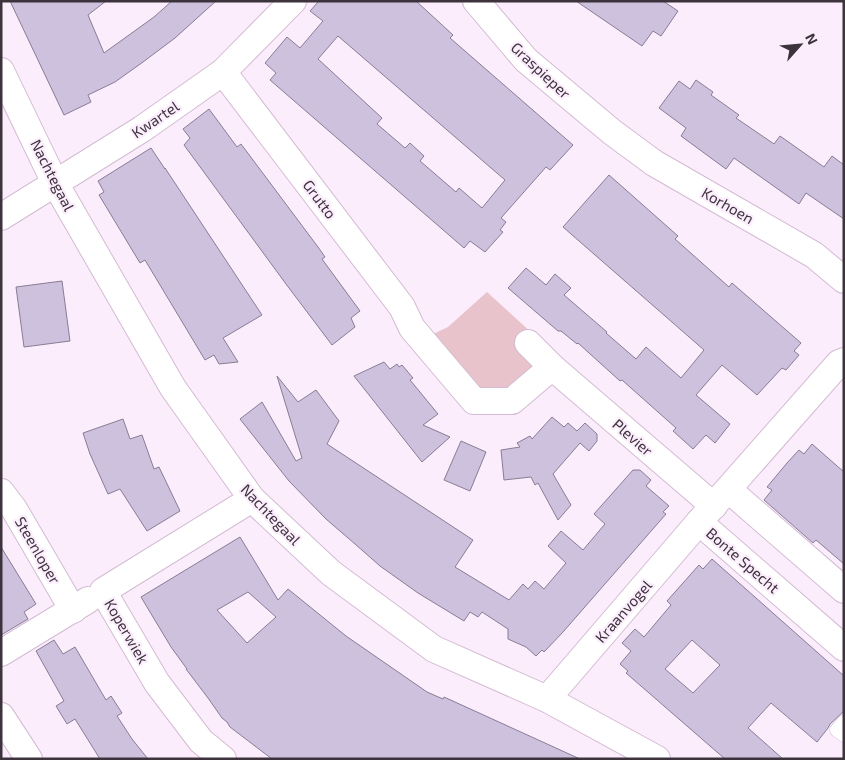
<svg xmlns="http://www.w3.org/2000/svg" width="845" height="760" font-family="'Exo 2',sans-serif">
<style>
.green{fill:#e8c3cb}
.building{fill:#cec1dd;stroke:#887c96;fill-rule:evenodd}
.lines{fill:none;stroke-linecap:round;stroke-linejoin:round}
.lane-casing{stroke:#d3bbd3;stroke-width:15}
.street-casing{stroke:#d3bbd3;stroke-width:28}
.lane{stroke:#fff;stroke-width:14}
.street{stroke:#fff;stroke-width:26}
.labels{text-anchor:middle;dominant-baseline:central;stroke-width:4.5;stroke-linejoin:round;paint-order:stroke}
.street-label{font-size:15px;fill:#3c333d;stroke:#fcedfc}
</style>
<rect width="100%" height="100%" fill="#fcedfc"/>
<path class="green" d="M487 292 532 333 540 366 529 379 486 398 429 336 448 327Z"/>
<g class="building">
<path d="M10 1H106L88 15 104 53 154 17 172 1H216L175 38 143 62 115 82 88 95 91 102 64 115Z"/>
<path d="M319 1H416L453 35 450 38 573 145 550 170 546 167 501 218 506 222 500 230 503 232 485 252 470 241 464 248 270 80 276 73 265 63 287 37 300 48 323 21 310 11ZM338 36 505 180 482 208 459 188 456 192 420 161 424 156 410 143 405 148 377 124 382 118 318 59Z"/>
<path d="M576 1H663L678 11 661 36 653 31 642 46Z"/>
<path d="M696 80 713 92 711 95 739 115 736 118 774 144 780 136 824 167 832 156 844 165V219L806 193 799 204 734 158 726 169 681 136 686 128 659 108 679 81 690 89Z"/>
<path d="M209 109 237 147 241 144 318 247 325 257 322 259 360 311 351 318 355 327 332 345 286 284 184 145 190 138 183 129Z"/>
<path d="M151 148 165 169V168L262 315 223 338 238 362 219 364 214 355 205 360 145 260 140 263 99 195 104 192 98 181Z"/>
<path d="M609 175 678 236 675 239 729 287 732 283 801 343 794 351 799 355 786 370 782 368 757 395 722 365 696 395 730 424 715 443 706 435 693 449 673 431 676 428 622 380 620 381 578 343 577 344 561 331H558L508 288 526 268 546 285 555 274 571 288 564 295 607 332 606 333 636 359 646 347 681 378 704 350 563 227Z"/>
<path d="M62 281 70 341 24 347 16 287Z"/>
<path d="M384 362 390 369 397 364 399 367 402 365 413 378 410 380 438 414 423 425 450 437 422 462 354 376Z"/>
<path d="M277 376 298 402 316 390 339 421 327 444 473 540 455 567 509 600 523 584 528 589 535 581 544 589 566 563 548 546 561 531 583 550 605 524 594 514 633 470H640L651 480 646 486 669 506 663 512 666 514 563 632 544 652 542 650 536 656 526 647 508 639V629L482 612 478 617 470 612 464 621 418 593 380 566 355 544 326 519 289 481 240 419 262 402 296 461 302 458Z"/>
<path d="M552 417 564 427 568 423 577 431 585 423 597 434V441L589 451 580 443 553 474 571 505 558 520 538 483 535 485 531 477 504 480 501 450 520 447 517 443 530 436 532 439Z"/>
<path d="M123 419 130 439 142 435 154 469 159 467 180 511 147 531 120 489 108 494 90 454 83 433Z"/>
<path d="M461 441 486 452 470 491 444 480Z"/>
<path d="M812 444 844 472V564L816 540 813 543 764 500 772 490 767 487 787 463 799 450 804 454Z"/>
<path d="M240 537 278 600 288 589 346 636 427 692 443 699 444 697 580 759H272L230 727 227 722 222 718 208 698 186 669H187L171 647 141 597ZM248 592 276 617 247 643 217 610Z"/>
<path d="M1 547 36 604 24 612 28 619 1 635Z"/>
<path d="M712 559 844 676V711L830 724 828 728 817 742 771 703 748 728 783 759H725L626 673 628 671 620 664 631 651 622 643 635 629 644 637 671 605 667 601 699 565 703 569ZM692 640 720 665 693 693 665 669Z"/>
<path d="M54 640 63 654 75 647 106 700 111 696 122 713 117 716 132 739 148 759H100L75 719 67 724 56 706 64 701 36 651Z"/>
</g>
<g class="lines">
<defs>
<path id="lane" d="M844 722 837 730 844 735"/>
<g id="street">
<path d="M476 1 526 60 612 132 654 163 814 255 844 280"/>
<path d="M1 71 55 183 173 388 252 499 331 573 434 649 547 699 657 759"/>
<path d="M223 72 402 307 412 328 474 401H512L552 367 714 506"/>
<path d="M1 217 142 129 223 72 293 1"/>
<path d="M528 343 552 367"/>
<path d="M844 361 839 363 699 522 844 648"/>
<path d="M729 490 844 590"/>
<path d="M1 492 14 509 73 610"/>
<path d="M1 653 88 600"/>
<path d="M547 699 699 522"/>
<path d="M1 716 29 759"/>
<path d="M223 759 201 741 157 683 103 591 252 499"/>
</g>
</defs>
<use href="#lane" class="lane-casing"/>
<use href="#street" class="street-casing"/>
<use href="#lane" class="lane"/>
<use href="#street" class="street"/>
</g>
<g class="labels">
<g class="street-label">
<text transform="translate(541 70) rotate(43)">Graspieper</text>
<text transform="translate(155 119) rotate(-34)">Kwartel</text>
<text transform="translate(53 175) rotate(63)">Nachtegaal</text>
<text transform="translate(320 199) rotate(53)">Grutto</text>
<text transform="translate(728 205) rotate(30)">Korhoen</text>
<text transform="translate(633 437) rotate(41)">Plevier</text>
<text transform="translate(271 514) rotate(46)">Nachtegaal</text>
<text transform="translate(38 550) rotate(60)">Steenloper</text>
<text transform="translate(743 560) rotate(41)">Bonte Specht</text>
<text transform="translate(623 611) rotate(-49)">Kraanvogel</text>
<text transform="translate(127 631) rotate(60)">Koperwiek</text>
</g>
</g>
<rect width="845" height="760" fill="none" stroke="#3c333d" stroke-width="5"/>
<g transform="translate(800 45) rotate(63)" stroke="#fcedfc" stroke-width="4" paint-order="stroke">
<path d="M0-4L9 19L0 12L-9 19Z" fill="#3c333d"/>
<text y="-8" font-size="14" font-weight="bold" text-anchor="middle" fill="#3c333d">N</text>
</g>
</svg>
